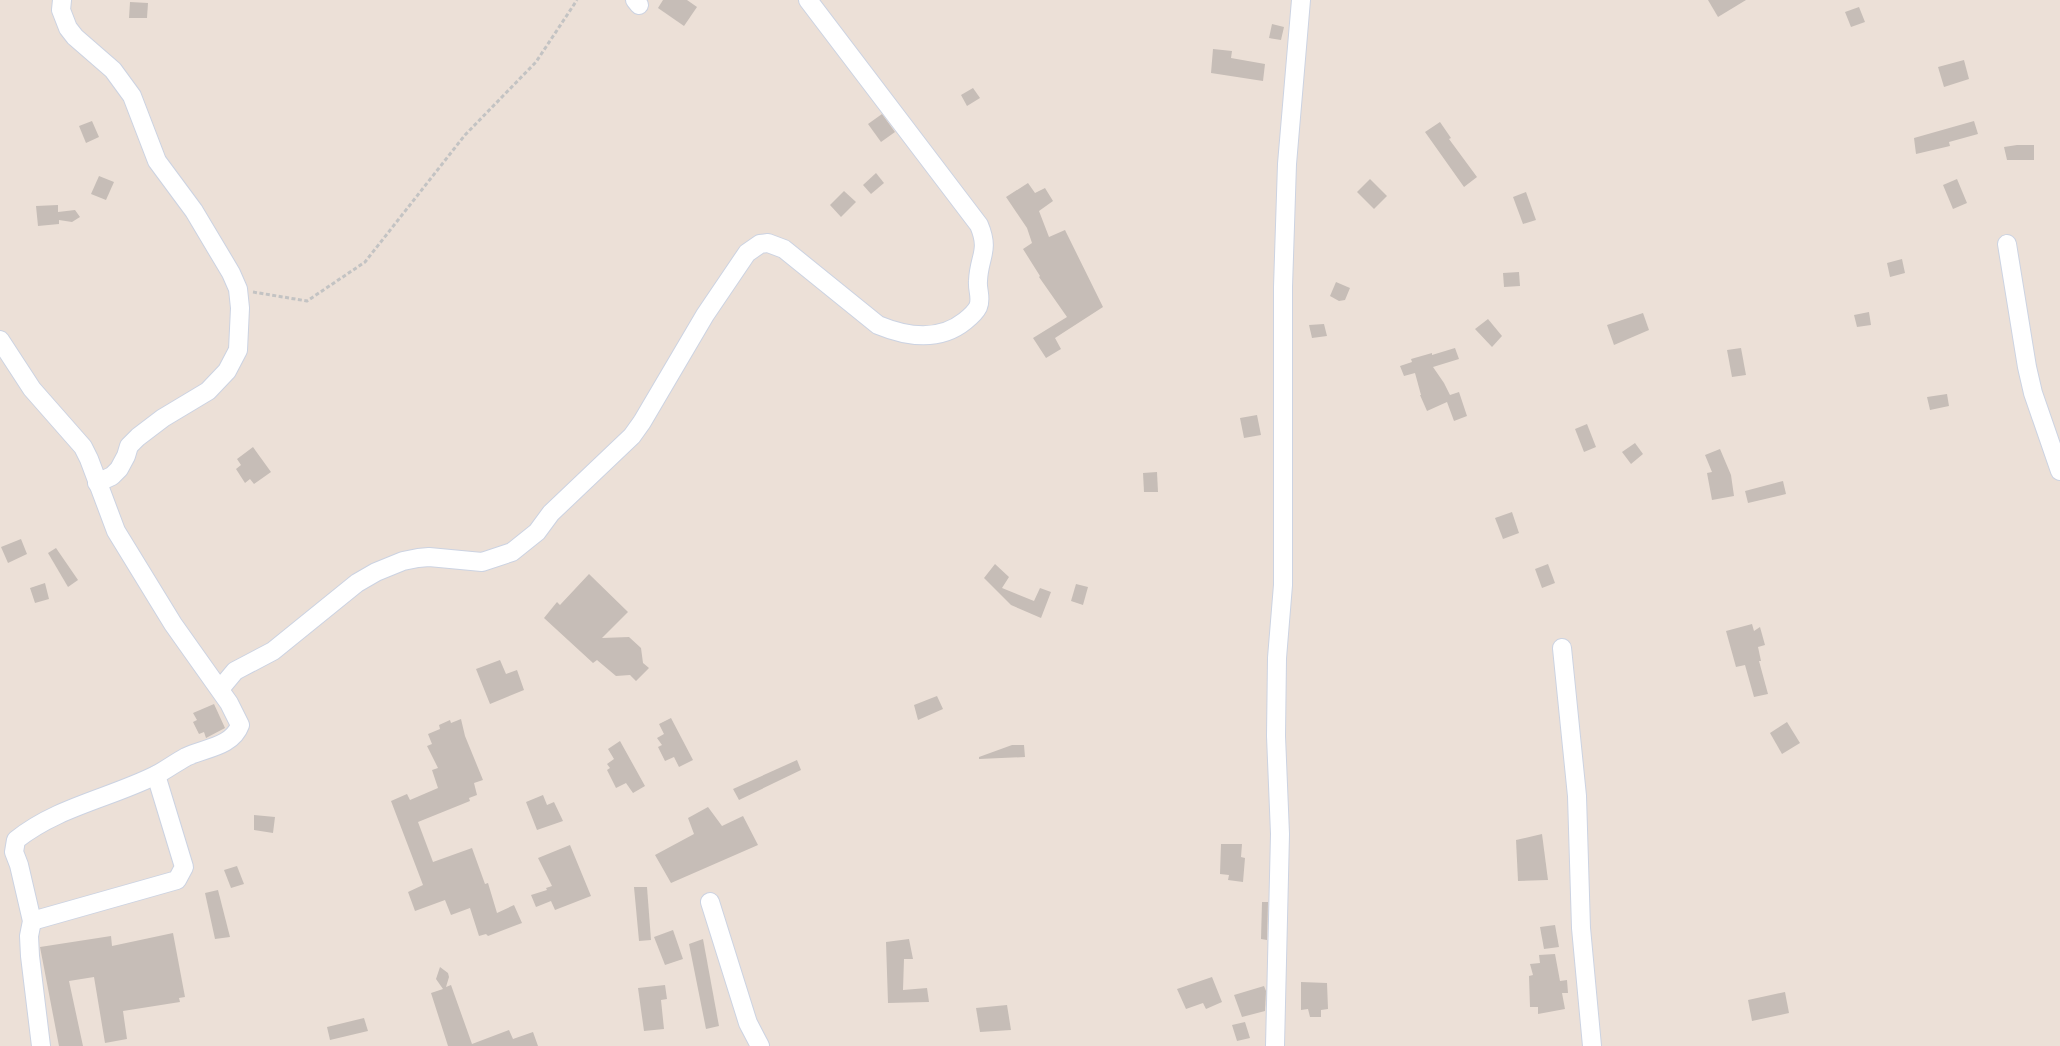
<svg xmlns="http://www.w3.org/2000/svg" width="2060" height="1046" font-family="'DejaVu Sans',sans-serif">
<style>
.building{fill:#c6bdb7}
.lines{fill:none;stroke-linecap:round;stroke-linejoin:round}
.minor-casing{stroke:#ccd3e2;stroke-width:20}
.path{stroke:#c3c3c3;stroke-width:3;stroke-dasharray:4 2.5;stroke-linecap:butt}
.minor{stroke:#fff;stroke-width:18}
</style>
<rect width="100%" height="100%" fill="#ece0d7"/>
<g class="building">
<path d="M663 0H687L697 7 684 26 658 8Z"/>
<path d="M1708 0H1746L1718 17Z"/>
<path d="M130 2 148 3 147 18H129Z"/>
<path d="M1859 7 1865 22 1851 27 1845 12Z"/>
<path d="M1272 24 1284 27 1281 40 1269 38Z"/>
<path d="M1213 49 1232 51 1231 58 1265 64 1263 81 1211 73Z"/>
<path d="M1964 60 1969 79 1944 87 1938 67Z"/>
<path d="M973 88 980 98 967 106 961 95Z"/>
<path d="M882 114 895 132 881 142 868 124Z"/>
<path d="M92 121 99 137 86 143 79 126Z"/>
<path d="M1974 121 1978 134 1949 142 1950 146 1916 154 1914 138Z"/>
<path d="M1440 122 1451 138 1449 139 1477 177 1464 187 1425 132Z"/>
<path d="M2017 145H2034V160H2007L2004 147Z"/>
<path d="M876 173 884 183 871 194 863 185Z"/>
<path d="M99 176 114 182 106 200 91 194Z"/>
<path d="M1370 179 1387 196 1374 209 1357 192Z"/>
<path d="M1957 179 1967 203 1953 209 1943 185Z"/>
<path d="M1028 183 1035 193 1045 188 1053 201 1039 211 1049 237 1065 230 1103 307 1055 338 1061 349 1046 358 1033 338 1067 317 1039 277 1040 276 1023 249 1032 243 1027 228 1006 197Z"/>
<path d="M844 191 856 202 841 217 830 205Z"/>
<path d="M1526 192 1536 220 1523 224 1513 197Z"/>
<path d="M58 205V212L75 210 80 217 72 222 59 220V224L38 226 36 206Z"/>
<path d="M1902 259 1905 273 1890 277 1887 263Z"/>
<path d="M1519 272 1520 286 1504 287 1503 273Z"/>
<path d="M1336 282 1350 288 1345 300 1339 301 1330 296Z"/>
<path d="M1869 312 1871 325 1857 327 1854 315Z"/>
<path d="M1643 313 1649 330 1614 345 1607 325Z"/>
<path d="M1488 319 1502 336 1492 347 1475 329Z"/>
<path d="M1324 324 1327 336 1312 338 1309 325Z"/>
<path d="M1455 348 1459 359 1433 367 1444 383 1450 395 1459 392 1467 416 1454 421 1447 402 1427 411 1420 395H1421L1415 373 1404 376 1400 366 1412 362 1411 359 1432 353V355Z"/>
<path d="M1741 348 1746 375 1732 377 1727 350Z"/>
<path d="M1947 394 1949 406 1930 410 1927 397Z"/>
<path d="M1257 415 1261 435 1244 438 1240 418Z"/>
<path d="M1587 424 1596 447 1584 452 1575 429Z"/>
<path d="M1635 443 1643 454 1631 464 1622 452Z"/>
<path d="M253 447 271 472 254 484 250 479 245 483 236 469 241 465 237 459Z"/>
<path d="M1720 449 1731 475 1734 496 1712 500 1707 473 1712 472 1705 455Z"/>
<path d="M1157 472 1158 492H1144L1143 473Z"/>
<path d="M1783 481 1786 494 1748 503 1745 491Z"/>
<path d="M1512 512 1519 533 1503 539 1495 518Z"/>
<path d="M21 539 27 554 8 563 1 547Z"/>
<path d="M56 548 78 580 68 587 48 553Z"/>
<path d="M995 564 1009 577 1002 588 1034 601 1040 588 1051 592 1041 618 1011 605 984 578Z"/>
<path d="M1548 564 1555 583 1542 588 1535 569Z"/>
<path d="M589 574 628 612 602 638 629 637 641 648 643 663 649 668 636 681 630 675 616 676 597 660 593 663 544 618 557 602 560 605Z"/>
<path d="M45 583 49 599 35 603 30 588Z"/>
<path d="M1076 584 1088 587 1083 605 1071 601Z"/>
<path d="M1752 624 1754 631 1760 627 1765 645 1758 647 1761 661H1759L1768 694 1754 697 1745 665 1736 667 1726 631Z"/>
<path d="M500 660 506 674 517 670 524 690 490 704 476 669Z"/>
<path d="M937 696 943 709 918 720 914 705Z"/>
<path d="M214 704 225 728 206 738 204 732 199 734 193 722 197 720 193 713Z"/>
<path d="M671 718 693 760 679 767 674 757 665 761 658 747 662 745 657 738 664 734 659 724Z"/>
<path d="M461 719 465 736 483 780 474 783 477 795 469 798 470 801 418 822 433 862 472 848 485 884 488 883 497 913 514 905 522 923 488 936 486 934 479 936 470 908 451 915 445 900 415 911 408 892 423 885 391 801 407 794 410 800 438 788 432 770 438 768 427 746 432 744 428 734 440 729 439 725 450 720 451 723Z"/>
<path d="M1787 722 1800 743 1782 754 1770 733Z"/>
<path d="M620 741 645 786 633 793 626 783 616 788 607 770 610 768 607 764 614 759 608 749Z"/>
<path d="M1012 745H1024L1025 757 979 759V757Z"/>
<path d="M797 760 801 770 739 800 733 789Z"/>
<path d="M543 795 547 805 554 802 563 821 537 830 526 802Z"/>
<path d="M708 807 722 826 743 816 758 845 671 883 655 855 694 834 688 818Z"/>
<path d="M254 815 275 817 273 833 254 830Z"/>
<path d="M1542 834 1548 880 1518 881 1516 840Z"/>
<path d="M1221 844H1242L1241 857 1245 858 1243 882 1228 880 1229 875 1220 874Z"/>
<path d="M570 845 591 896 555 910 551 901 536 907 531 895 547 890 546 888 552 886 538 858Z"/>
<path d="M237 866 244 884 231 888 224 870Z"/>
<path d="M634 887H647L651 940 639 941Z"/>
<path d="M218 890 230 937 215 939 205 893Z"/>
<path d="M1262 902H1268L1267 940 1261 939Z"/>
<path d="M1555 925 1559 947 1544 949 1540 927Z"/>
<path d="M673 930 683 959 665 965 654 937Z"/>
<path d="M173 933 185 997 179 998 180 1002 123 1011 127 1039 105 1043 94 977 69 981 83 1046H59L40 947 111 936 112 946Z"/>
<path d="M703 939 719 1026 706 1029 689 944Z"/>
<path d="M909 939 913 959H904L903 990 927 988 929 1002 888 1003 886 942Z"/>
<path d="M1555 954 1560 981 1567 980 1568 993H1562L1565 1009 1538 1014V1007H1530L1529 976 1533 975 1530 964 1540 963 1539 955Z"/>
<path d="M440 967 448 973 449 977 446 987 451 985 472 1044 509 1030 513 1039 533 1032 538 1046H448L431 993 443 989 436 979Z"/>
<path d="M1212 977 1222 1002 1206 1009 1203 1003 1186 1009 1177 989Z"/>
<path d="M1301 982 1327 983 1328 1009 1321 1010V1017H1310L1308 1009 1301 1010Z"/>
<path d="M665 985 667 999 661 1000 664 1029 644 1031 638 988Z"/>
<path d="M1264 986 1266 991 1265 1011 1242 1017 1234 995Z"/>
<path d="M1785 992 1789 1013 1752 1021 1748 1000Z"/>
<path d="M1007 1005 1011 1030 980 1032 976 1008Z"/>
<path d="M364 1018 368 1031 330 1040 327 1027Z"/>
<path d="M1245 1022 1250 1038 1237 1041 1232 1025Z"/>
</g>
<g class="lines">
<defs>
<g id="minor">
<path d="M62 0 61 10 68 28 75 37 113 70 132 96 157 161 194 211 231 273 238 289 240 308 238 350 227 371 208 391 163 418 138 437 129 446 126 456 119 469 112 476 97 483"/>
<path d="M635 0 639 5"/>
<path d="M2007 244 2027 367 2033 393 2060 471"/>
<path d="M0 340 32 389 83 447 89 459 116 531 173 624 229 703 240 725C232 747 204 748 186 757 175 763 166 770 156 775 110 798 57 807 16 840L14 852 19 865 32 921 29 936 30 956 41 1046"/>
<path d="M1562 648 1577 796 1581 928 1592 1046"/>
<path d="M220 689 235 671 273 651 357 583 376 572 403 561 418 558 429 557 482 562 512 552 537 532 551 513 632 436 642 422 705 315 747 253 760 244 768 243 784 249 878 325C907 337 939 342 965 321 970 317 975 313 978 307 982 298 977 290 978 281 979 256 990 251 979 225L808 0"/>
<path d="M710 902 748 1023 760 1046"/>
<path d="M32 921 177 880 184 867 156 775"/>
<path d="M1275 1046 1280 834 1276 736 1277 658 1283 585V287L1287 164 1301 0"/>
</g>
</defs>
<use href="#minor" class="minor-casing"/>
<path class="path" d="M253 292 307 301 365 262 465 135 536 62 577 0"/>
<use href="#minor" class="minor"/>
</g>
</svg>
